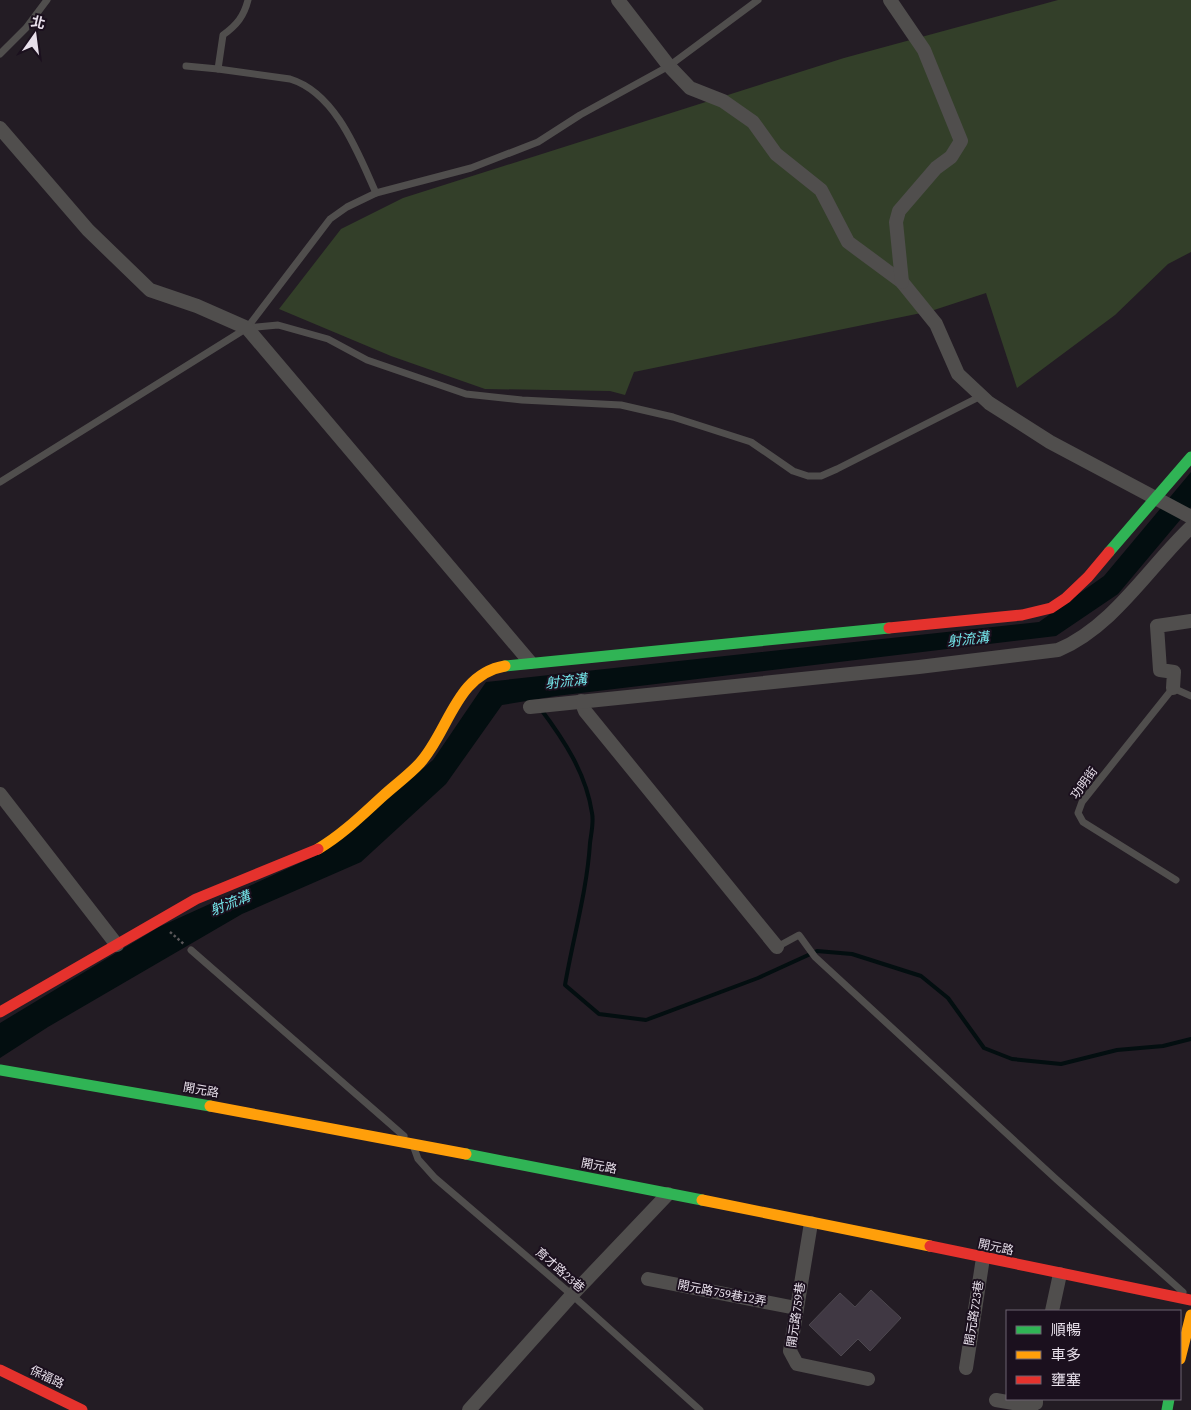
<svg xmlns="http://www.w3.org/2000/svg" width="1191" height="1410" font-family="'Source Serif 4','Noto Sans TC',serif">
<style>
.green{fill:#333f29}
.water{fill:#030e10}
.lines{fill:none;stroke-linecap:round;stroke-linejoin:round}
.stream{stroke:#030e10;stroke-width:4}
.building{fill:#403843;stroke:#4c474e}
.path{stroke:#5b585a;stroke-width:2.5;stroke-dasharray:2.5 2.5;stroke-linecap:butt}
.lane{stroke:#504e4d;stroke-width:7}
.street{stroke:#504e4d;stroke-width:14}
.fast{stroke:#30b455;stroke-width:11}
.slow{stroke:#ff9f0a;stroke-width:11}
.jam{stroke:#e5322d;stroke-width:11}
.labels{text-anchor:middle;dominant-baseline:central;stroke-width:4;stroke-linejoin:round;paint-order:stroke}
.street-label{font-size:12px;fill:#e7dfea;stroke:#1b101e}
.water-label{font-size:14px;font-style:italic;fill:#72e1e6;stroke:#1b101e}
</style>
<rect width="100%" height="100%" fill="#231c24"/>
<path class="green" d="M1058 0H1191V252L1168 264 1115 315 1017 388 986 293 931 311 634 372 625 395 610 391 485 389 391 356 279 309 341 229 403 198 844 58Z"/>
<path class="water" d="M1191 472V507L1118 594 1056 636 556 696 502 705 446 784 361 862 242 914 48 1027 0 1058V1023L159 927 324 852 433 760 486 682 1039 622 1104 576Z"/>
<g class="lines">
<path class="stream" d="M540 708C564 740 586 773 592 813 594 822 591 834 590 843 587 891 573 938 565 985L599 1014 646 1020 758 978 817 951 852 954 921 976 948 998 984 1048 1012 1059 1061 1064 1117 1050 1163 1046 1191 1039"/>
</g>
<path class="building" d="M871 1290 901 1318 870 1351 858 1339 841 1356 809 1325 840 1293 855 1307Z"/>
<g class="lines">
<path class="path" d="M170 932 185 945"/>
<g class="lane">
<path d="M248 0C244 16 237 25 223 35L218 69 290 79C336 93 358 153 376 193"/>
<path d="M0 54 26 28 47 0"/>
<path d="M186 66 218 69"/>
<path d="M247 328 278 325 328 339 367 360 466 394 522 400 621 405 673 417 751 442 793 471 808 476H821L837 469 981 396"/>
<path d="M0 482 247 328 330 219 347 207 376 193 471 168 538 142 580 115 669 66 758 0"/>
<path d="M1176 880 1083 822 1078 813 1082 802 1173 688 1191 696"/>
<path d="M777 947 799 935 815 957 1056 1179 1183 1292"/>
<path d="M191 950 404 1136"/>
<path d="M413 1145 418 1159 435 1178 572 1295 700 1410"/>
</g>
<g class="street">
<path d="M618 0 669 66 690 88 723 101 753 122 776 154 821 190 848 242 902 282 936 324 958 374 989 403 1050 442 1191 517"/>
<path d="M890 0 924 50 961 141 951 157 936 168 899 211 896 222 902 282"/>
<path d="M0 128 88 230 150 290 197 306 247 328 530 662"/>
<path d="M1173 688 1174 672 1160 670 1157 626 1191 621"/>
<path d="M581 701 585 711 777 947"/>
<path d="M530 707 919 667 1058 650C1113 627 1149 567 1191 527"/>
<path d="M0 794 117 945"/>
<path d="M811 1223 790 1351 797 1364 868 1379"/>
<path d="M648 1279 796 1308"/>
<path d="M1052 1311 1060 1274"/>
<path d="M966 1368 983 1258"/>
<path d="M996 1400 1030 1406 1036 1403V1399"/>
<path d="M469 1410 572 1295 668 1194"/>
</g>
<g class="fast">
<path d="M1109 552 1191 457"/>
<path d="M505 666 889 628"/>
<path d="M0 1070 210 1106"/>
<path d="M466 1154 702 1200"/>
<path d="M1167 1410 1169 1399"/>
</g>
<g class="slow">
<path d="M318 849C342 835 362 815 383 796 395 785 409 775 420 763 449 731 456 674 505 666"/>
<path d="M210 1106 466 1154"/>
<path d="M702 1200 930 1246"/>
<path d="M1180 1359 1191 1315"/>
</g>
<g class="jam">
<path d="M889 628 1022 615 1051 608 1066 598 1088 577 1109 552"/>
<path d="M0 1012 196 899 318 849"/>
<path d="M930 1246 1191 1300"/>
<path d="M0 1370 82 1410"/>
</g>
</g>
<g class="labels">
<g class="street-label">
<text transform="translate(1084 783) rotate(-54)">功明街</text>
<text transform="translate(201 1090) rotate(10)">開元路</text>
<text transform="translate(599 1166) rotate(11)">開元路</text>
<text transform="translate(996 1247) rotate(12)">開元路</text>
<text transform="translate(560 1270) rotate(41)">育才路23巷</text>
<text transform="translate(722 1293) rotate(11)">開元路759巷12弄</text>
<text transform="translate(974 1313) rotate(-81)">開元路723巷</text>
<text transform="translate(796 1315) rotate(-82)">開元路759巷</text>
<text transform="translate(47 1377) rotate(25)">保福路</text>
</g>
<g class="water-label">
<text transform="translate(968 639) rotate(-6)">射流溝</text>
<text transform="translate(566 681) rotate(-6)">射流溝</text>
<text transform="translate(230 903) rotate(-22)">射流溝</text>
</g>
</g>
<rect x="1006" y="1310" width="175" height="90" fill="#1b101e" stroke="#6d6370"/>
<rect x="1016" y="1326" width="25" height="8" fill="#30b455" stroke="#6d6370"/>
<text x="1051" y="1335" font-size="15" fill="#e7dfea">順暢</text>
<rect x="1016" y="1351" width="25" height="8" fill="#ff9f0a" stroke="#6d6370"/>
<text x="1051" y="1360" font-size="15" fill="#e7dfea">車多</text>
<rect x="1016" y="1376" width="25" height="8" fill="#e5322d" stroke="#6d6370"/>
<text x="1051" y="1385" font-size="15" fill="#e7dfea">壅塞</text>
<g transform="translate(35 35) rotate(14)" stroke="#1b101e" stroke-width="4" paint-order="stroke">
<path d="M0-4L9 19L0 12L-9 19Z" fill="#e7dfea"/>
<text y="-8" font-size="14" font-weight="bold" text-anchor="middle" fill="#e7dfea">北</text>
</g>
</svg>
